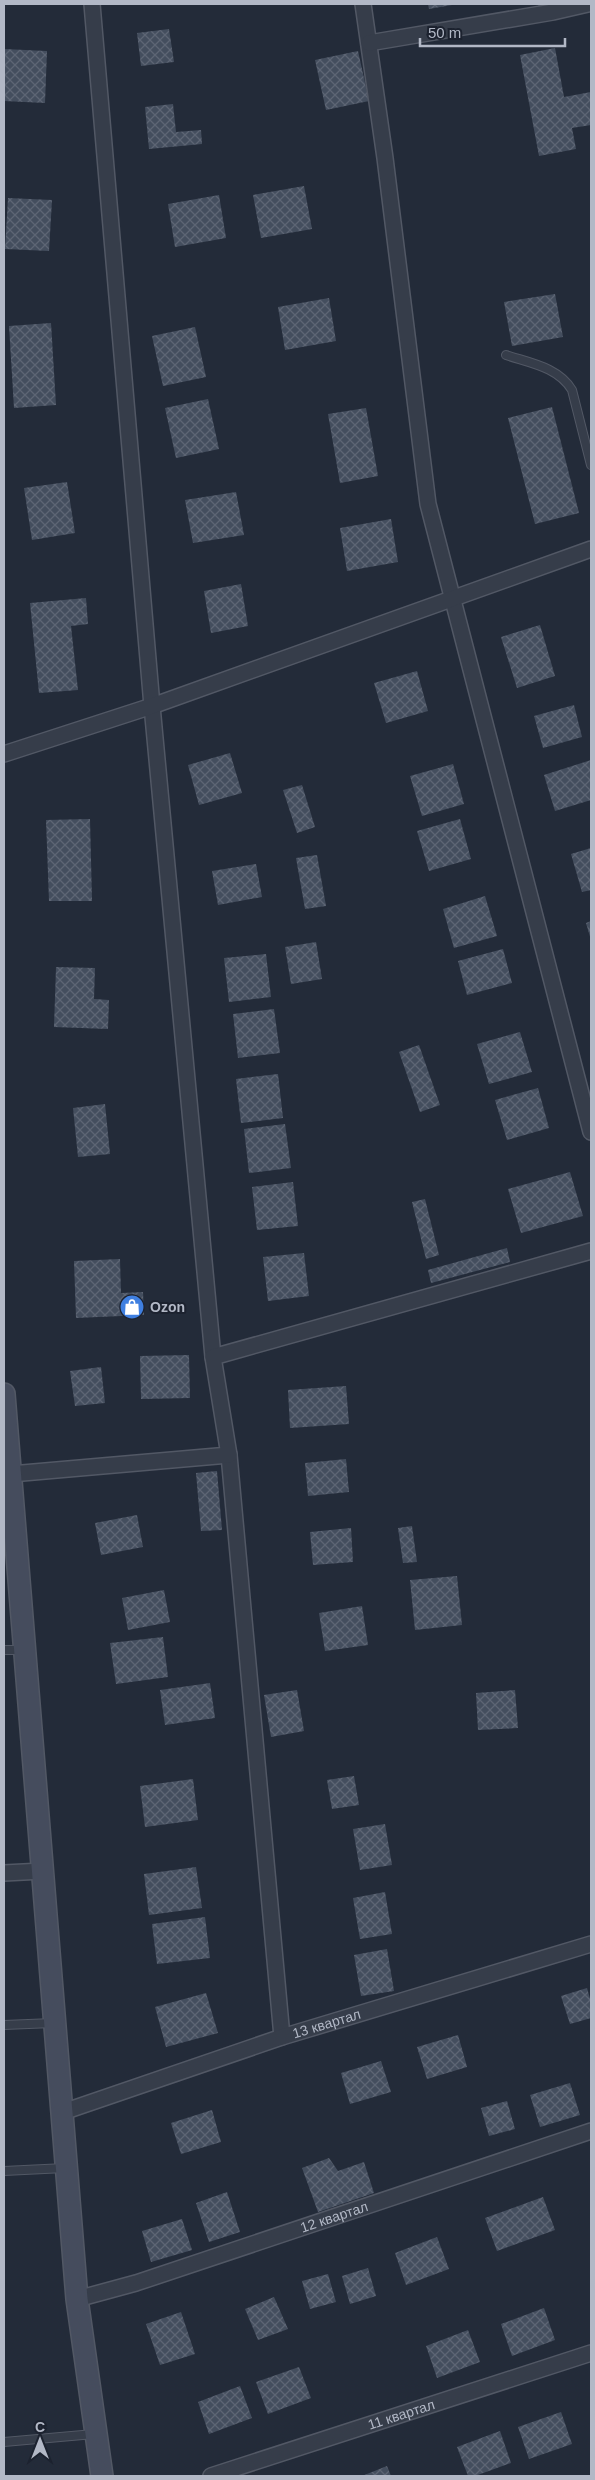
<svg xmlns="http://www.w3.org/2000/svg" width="595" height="2480" font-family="Helvetica,sans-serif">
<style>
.building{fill:url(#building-cross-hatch)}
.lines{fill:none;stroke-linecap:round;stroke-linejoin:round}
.lane-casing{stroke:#525865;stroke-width:10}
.street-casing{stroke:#525865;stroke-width:18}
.secondary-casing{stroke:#525865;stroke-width:24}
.lane{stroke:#363d4a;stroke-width:8}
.street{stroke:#363d4a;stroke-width:15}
.secondary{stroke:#454c5d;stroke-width:21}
.labels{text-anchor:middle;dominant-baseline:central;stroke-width:4;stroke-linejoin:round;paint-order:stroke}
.poi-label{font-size:14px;font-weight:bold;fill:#b2b8c6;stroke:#1c222f;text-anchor:start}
.street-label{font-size:14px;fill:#b2b8c6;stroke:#1c222f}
</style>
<defs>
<pattern id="building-cross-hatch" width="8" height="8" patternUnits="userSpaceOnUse" patternTransform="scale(1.25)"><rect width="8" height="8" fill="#444e5e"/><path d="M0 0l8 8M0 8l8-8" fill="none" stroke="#5d6574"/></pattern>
</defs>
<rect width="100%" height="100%" fill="#232b39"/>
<g class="building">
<path d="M428 4H452V5L429 9Z"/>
<path d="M538 4H552L539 8Z"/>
<path d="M169 29 174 62 141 66 137 33Z"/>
<path d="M555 48 564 97 591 92V125L572 128 576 149 539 156 520 55Z"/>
<path d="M4 49 47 51 45 103 4 101Z"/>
<path d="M358 51 369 101 326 110 315 60Z"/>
<path d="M173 104 176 132 201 130 202 144 149 149 145 107Z"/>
<path d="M304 186 312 229 261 238 253 195Z"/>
<path d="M219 195 226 238 175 247 168 204Z"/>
<path d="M8 198 52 200 49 251 5 249Z"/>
<path d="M555 294 563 337 512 346 504 302Z"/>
<path d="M329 298 336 341 285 350 278 307Z"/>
<path d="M51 323 56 405 14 408 9 326Z"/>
<path d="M195 327 206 377 163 386 152 336Z"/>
<path d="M208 399 219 449 176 458 165 408Z"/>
<path d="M552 407 579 513 535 524 508 418Z"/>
<path d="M366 408 378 476 340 483 328 414Z"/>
<path d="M67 482 75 533 32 540 24 488Z"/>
<path d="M236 492 244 535 193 543 185 500Z"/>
<path d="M391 519 398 562 347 571 340 528Z"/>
<path d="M241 584 248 626 211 633 204 591Z"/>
<path d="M86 598 88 624 71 626 78 690 39 693 30 603Z"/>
<path d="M540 625 555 676 517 688 501 637Z"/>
<path d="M417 671 428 711 386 723 374 683Z"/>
<path d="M574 705 582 737 543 748 534 716Z"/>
<path d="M230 753 242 793 199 805 188 765Z"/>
<path d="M591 760V800L555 811 544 775Z"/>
<path d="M453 764 464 804 422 816 410 776Z"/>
<path d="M302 785 315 827 297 833 283 790Z"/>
<path d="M90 819 92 901H49L46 820Z"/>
<path d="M460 819 471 859 429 871 417 831Z"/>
<path d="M591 848V890L582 892 571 854Z"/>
<path d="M317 855 326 906 305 909 296 858Z"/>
<path d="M256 864 262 897 218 905 212 871Z"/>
<path d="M485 896 497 936 454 948 443 909Z"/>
<path d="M591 921V940L586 923Z"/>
<path d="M316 942 322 979 291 984 285 947Z"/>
<path d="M503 949 512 983 467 995 458 961Z"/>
<path d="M266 954 271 997 229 1002 224 958Z"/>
<path d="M56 967 95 968 94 999 109 1000 108 1029 54 1027Z"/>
<path d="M274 1009 280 1053 238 1058 233 1014Z"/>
<path d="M520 1032 532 1072 489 1084 477 1044Z"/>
<path d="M419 1045 440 1105 420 1112 399 1052Z"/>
<path d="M278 1074 283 1118 241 1123 236 1079Z"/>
<path d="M538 1088 549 1128 507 1140 495 1100Z"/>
<path d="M105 1104 110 1154 78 1157 73 1108Z"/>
<path d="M285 1124 291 1168 249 1173 244 1129Z"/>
<path d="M570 1172 583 1216 521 1233 508 1189Z"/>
<path d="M293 1182 298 1226 257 1230 252 1187Z"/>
<path d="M425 1199 439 1255 426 1259 412 1202Z"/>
<path d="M507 1248 510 1262 431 1283 428 1270Z"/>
<path d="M304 1253 309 1296 268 1301 263 1257Z"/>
<path d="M120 1259 121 1293 143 1292 144 1315 76 1318 74 1261Z"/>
<path d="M189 1355 190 1398 141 1399 140 1356Z"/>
<path d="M101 1367 105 1403 75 1406 70 1371Z"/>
<path d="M346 1386 349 1424 290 1428 288 1390Z"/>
<path d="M346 1459 349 1492 308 1496 305 1463Z"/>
<path d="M217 1471 222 1530 201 1531 196 1473Z"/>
<path d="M137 1515 143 1547 101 1555 95 1523Z"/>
<path d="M412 1526 417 1562 403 1563 398 1528Z"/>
<path d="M351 1528 353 1562 313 1565 310 1532Z"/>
<path d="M457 1576 462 1625 415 1630 410 1580Z"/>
<path d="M164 1590 170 1622 128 1630 122 1598Z"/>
<path d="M362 1606 368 1645 325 1651 319 1613Z"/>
<path d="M163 1637 168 1677 116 1684 110 1643Z"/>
<path d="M210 1683 215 1718 165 1725 160 1690Z"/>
<path d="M297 1690 304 1731 271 1737 264 1695Z"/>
<path d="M515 1690 518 1728 478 1730 476 1693Z"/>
<path d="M354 1776 359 1805 332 1809 327 1780Z"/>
<path d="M193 1779 198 1820 145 1827 140 1786Z"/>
<path d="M385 1824 392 1865 360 1870 353 1829Z"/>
<path d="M196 1867 202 1908 149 1915 144 1874Z"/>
<path d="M385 1892 392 1934 360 1939 353 1898Z"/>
<path d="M205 1917 210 1958 157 1964 152 1924Z"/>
<path d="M387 1949 394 1991 361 1996 354 1955Z"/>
<path d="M587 1988 591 2002V2018L570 2024 561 1996Z"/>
<path d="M206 1993 218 2033 166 2047 155 2007Z"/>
<path d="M458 2035 467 2067 427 2079 417 2047Z"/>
<path d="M381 2061 391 2092 350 2104 341 2073Z"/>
<path d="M570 2083 580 2115 540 2127 530 2095Z"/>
<path d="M507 2101 515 2129 489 2136 481 2108Z"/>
<path d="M212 2110 221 2142 181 2154 171 2123Z"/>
<path d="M329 2158 338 2171 364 2162 374 2193 318 2212 302 2168Z"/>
<path d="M227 2192 240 2232 209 2242 196 2203Z"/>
<path d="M543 2197 555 2230 497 2251 485 2218Z"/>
<path d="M182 2219 192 2250 151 2262 142 2231Z"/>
<path d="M437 2237 449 2269 406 2285 395 2253Z"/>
<path d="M368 2268 376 2296 350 2304 342 2276Z"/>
<path d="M328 2274 336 2302 310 2309 302 2281Z"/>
<path d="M274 2297 288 2329 258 2340 245 2309Z"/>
<path d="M544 2308 555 2340 512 2356 501 2324Z"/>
<path d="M181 2312 195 2354 160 2365 146 2324Z"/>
<path d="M468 2330 480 2362 437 2378 426 2346Z"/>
<path d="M299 2367 311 2398 268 2414 256 2382Z"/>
<path d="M240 2386 252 2418 209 2434 198 2402Z"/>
<path d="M561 2412 572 2444 529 2459 518 2427Z"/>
<path d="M500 2431 511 2463 475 2476H468L457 2447Z"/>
<path d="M387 2466 391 2476H362Z"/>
</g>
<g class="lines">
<defs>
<g id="lane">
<path d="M506 355C530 363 558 367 572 390L591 465"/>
<path d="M4 1650H23"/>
<path d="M4 2025 53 2023"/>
<path d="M4 2171 65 2168"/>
<path d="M4 2442 94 2434"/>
</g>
<g id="street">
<path d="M92 4 152 706 213 1357"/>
<path d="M363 4 385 158 428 504 591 1132"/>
<path d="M369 43 553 12 588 4"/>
<path d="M4 754 152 706 591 549"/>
<path d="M229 1455 282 2037"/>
<path d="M11 1474 229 1455 213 1357 591 1251"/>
<path d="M4 1873 43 1871"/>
<path id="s1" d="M63 2112 282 2037 591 1944"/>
<path id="s2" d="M77 2299 136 2283 591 2131"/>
<path id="s3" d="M211 2476 591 2353"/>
</g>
<path id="secondary" d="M4 1394 77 2299 102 2476"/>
</defs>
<use href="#lane" class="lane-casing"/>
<use href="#street" class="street-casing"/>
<use href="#secondary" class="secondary-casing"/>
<use href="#lane" class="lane"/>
<use href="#street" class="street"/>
<use href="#secondary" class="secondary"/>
</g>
<defs>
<symbol id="shop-disc" viewBox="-11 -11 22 22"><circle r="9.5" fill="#3f7fe0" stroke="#1c222f"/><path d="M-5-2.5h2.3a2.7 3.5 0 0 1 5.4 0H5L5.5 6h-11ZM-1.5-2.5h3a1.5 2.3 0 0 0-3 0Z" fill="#fff"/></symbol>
</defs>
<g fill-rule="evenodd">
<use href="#shop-disc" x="118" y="1293" width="28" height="28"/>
</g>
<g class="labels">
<g class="poi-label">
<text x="150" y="1307">Ozon</text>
</g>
<g class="street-label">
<text stroke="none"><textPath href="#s1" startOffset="278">13 квартал</textPath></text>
<text stroke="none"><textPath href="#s2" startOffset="270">12 квартал</textPath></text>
<text stroke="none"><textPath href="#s3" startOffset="200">11 квартал</textPath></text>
</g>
</g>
<rect width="595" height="2480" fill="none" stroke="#b2b8c6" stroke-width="10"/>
<g transform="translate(40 2440)" stroke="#1c222f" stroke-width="4" paint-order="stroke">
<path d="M0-4L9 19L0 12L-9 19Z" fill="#b2b8c6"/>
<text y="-8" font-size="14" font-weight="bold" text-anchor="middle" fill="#b2b8c6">С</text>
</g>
<path d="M420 38v8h145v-8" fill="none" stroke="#b2b8c6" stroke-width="2.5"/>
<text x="428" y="38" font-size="15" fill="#b2b8c6" stroke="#1c222f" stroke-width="4" paint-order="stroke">50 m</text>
</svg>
